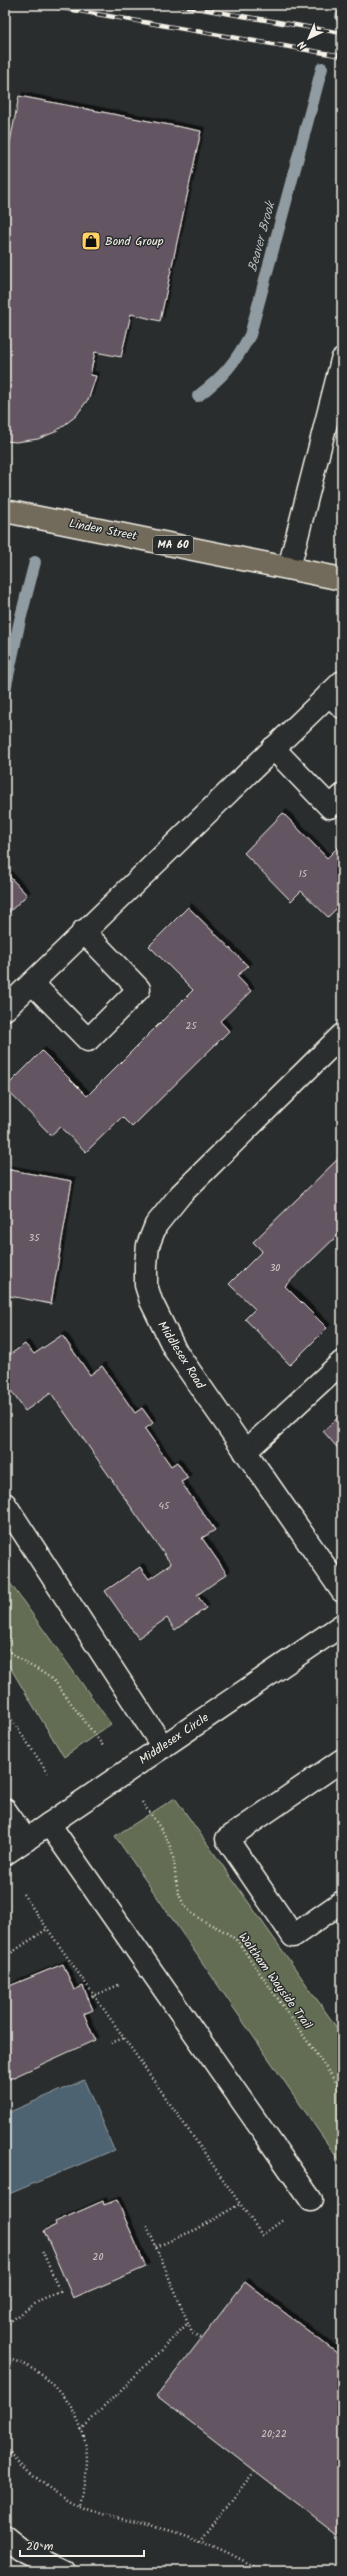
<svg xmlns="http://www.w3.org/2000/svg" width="347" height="2576" font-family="Kalam,sans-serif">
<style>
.green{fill:#646d53;stroke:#acaf9e}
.water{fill:#4e6372;stroke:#909ca1}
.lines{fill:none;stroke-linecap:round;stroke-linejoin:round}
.stream{stroke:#909ca1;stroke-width:12}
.building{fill:#645662;stroke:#f4f1e8;filter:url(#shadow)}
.service-casing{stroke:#f4f1e8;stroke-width:25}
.minor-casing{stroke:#f4f1e8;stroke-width:25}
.primary-casing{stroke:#f4f1e8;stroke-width:25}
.path{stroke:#f4f1e8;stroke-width:2.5;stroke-dasharray:1 3;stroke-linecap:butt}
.service{stroke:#2a2d2e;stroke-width:22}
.minor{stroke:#2a2d2e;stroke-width:22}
.primary{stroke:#726b5a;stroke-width:22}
.rail-casing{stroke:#f4f1e8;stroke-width:4.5}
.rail{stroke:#2a2d2e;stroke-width:3;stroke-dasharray:9;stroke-linecap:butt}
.labels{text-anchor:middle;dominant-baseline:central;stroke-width:3;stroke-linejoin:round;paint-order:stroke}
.number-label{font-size:10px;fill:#d0cac6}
.shield{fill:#2a2d2e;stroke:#b7b6b0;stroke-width:1}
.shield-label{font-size:11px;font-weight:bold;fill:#f4f1e8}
.poi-label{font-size:12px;fill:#f4f1e8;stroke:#2a2d2e;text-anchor:start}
.street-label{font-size:12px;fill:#f4f1e8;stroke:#2a2d2e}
.water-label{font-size:13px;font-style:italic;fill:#b2b8b9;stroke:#2a2d2e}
</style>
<defs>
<filter id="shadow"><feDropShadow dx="3.5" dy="-3.5" stdDeviation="0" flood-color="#0009"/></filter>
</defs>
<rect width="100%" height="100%" fill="#2a2d2e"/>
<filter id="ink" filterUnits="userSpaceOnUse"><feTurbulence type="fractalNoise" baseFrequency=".025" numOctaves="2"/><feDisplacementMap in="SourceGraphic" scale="8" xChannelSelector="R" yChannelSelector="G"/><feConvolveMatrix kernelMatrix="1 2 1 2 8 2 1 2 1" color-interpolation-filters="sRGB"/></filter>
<g filter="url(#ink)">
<g class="green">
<path d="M5 1576 111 1724 64 1757 5 1659Z"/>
<path d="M175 1798 342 2035V2165L115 1836Z"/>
</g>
<path class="water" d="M84 2080 114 2150 9 2194 5 2183V2114Z"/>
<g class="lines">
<g class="stream">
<path d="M341 17 342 15"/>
<path d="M198 396C223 377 235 363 250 335L322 68"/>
<path d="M5 690 20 620 35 562"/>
</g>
</g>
<g class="building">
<path d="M19 96 201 131 160 321 131 314 121 357 95 352 90 375 96 376 89 398 76 416 55 432 38 439 16 442 5 441V168Z"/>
<path d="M283 813 327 858 342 843V903L328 917 301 891 291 901 244 853Z"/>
<path d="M8 875 27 895 5 916V877Z"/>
<path d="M188 907 248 966 237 976 251 991 220 1021 229 1031 132 1127 122 1117 86 1152 60 1127 51 1135 5 1088 42 1051 87 1096 193 990 149 946Z"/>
<path d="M342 1155V1231L285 1286 327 1328 290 1365 245 1319 255 1309 229 1284 262 1251 253 1242Z"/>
<path d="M5 1169 72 1181 51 1304 5 1295Z"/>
<path d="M62 1335 90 1375 102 1366 135 1413 142 1408 153 1423 145 1429 171 1466 177 1462 188 1478 181 1482 215 1530 202 1538 227 1574 197 1595 206 1608 175 1630 167 1618 138 1638 105 1591 140 1567 149 1579 171 1564 51 1393 25 1411 5 1382V1358L25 1344 34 1354Z"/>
<path d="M342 1414V1453L323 1431Z"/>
<path d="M63 1964 74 1990 83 1986 93 2010 84 2014 95 2040 5 2081V1986L7 1987Z"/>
<path d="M117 2200 146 2267 73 2298 44 2231 56 2225 55 2222 103 2201 104 2205Z"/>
<path d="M245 2282 342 2357V2539L157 2396Z"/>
</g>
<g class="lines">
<defs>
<g id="service">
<path d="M289 568 342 360"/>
<path d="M329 694 342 707"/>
<path d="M273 748 330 807 342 796"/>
<path d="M32 983 88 1040 139 989 83 931"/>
<path d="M5 1009 342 682"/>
<path d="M245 1452 342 1362"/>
<path d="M5 1504 163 1747"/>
<path d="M342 1760 227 1839 293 1936 342 1902"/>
<path d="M5 1810 26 1840"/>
<path d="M49 1824 311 2200"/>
<path d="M5 2537 20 2549 64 2571"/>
</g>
<g id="minor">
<path d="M342 1035 181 1194 156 1225 148 1245 146 1265V1285L151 1301 175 1350 342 1591"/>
<path d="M5 1854 342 1625"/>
</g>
<path id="primary" d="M5 511 342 579"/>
</defs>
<use href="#service" class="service-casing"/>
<use href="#minor" class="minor-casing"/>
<use href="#primary" class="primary-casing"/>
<g class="path">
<path d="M5 1646C18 1663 41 1668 56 1683L104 1747"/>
<path d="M5 1710 48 1773"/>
<path d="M142 1802C152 1817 167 1834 172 1852 177 1872 173 1890 186 1907 199 1924 224 1926 239 1943L342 2091"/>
<path d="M23 1894 262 2235 283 2220"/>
<path d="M5 1957 47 1929"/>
<path d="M88 1998 121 1984"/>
<path d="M111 2043 124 2038"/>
<path d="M147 2226 192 2332 201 2339"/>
<path d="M156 2247 197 2229 240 2204"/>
<path d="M5 2325 42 2299 60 2292 42 2250"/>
<path d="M5 2358C50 2368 86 2413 87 2459 87 2474 83 2489 79 2504"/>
<path d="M81 2430 188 2323"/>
<path d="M5 2447C28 2473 56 2497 89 2510 117 2520 147 2523 175 2531 206 2541 235 2556 263 2571"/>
<path d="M199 2541 254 2472"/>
</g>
<use href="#service" class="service"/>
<use href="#minor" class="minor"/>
<use href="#primary" class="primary"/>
<defs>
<g id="rail">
<path d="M44 5 342 56"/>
<path d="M178 5 342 33"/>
</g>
</defs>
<use href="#rail" class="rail-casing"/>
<use href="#rail" class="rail"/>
</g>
</g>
<defs>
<symbol id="shop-square" viewBox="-11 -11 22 22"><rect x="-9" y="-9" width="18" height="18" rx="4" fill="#ffd166" stroke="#2a2d2e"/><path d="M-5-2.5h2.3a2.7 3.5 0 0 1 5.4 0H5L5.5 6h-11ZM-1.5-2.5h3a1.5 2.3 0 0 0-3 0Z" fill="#111"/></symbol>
</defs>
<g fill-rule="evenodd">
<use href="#shop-square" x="80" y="230" width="22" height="22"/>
</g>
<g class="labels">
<g class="number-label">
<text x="303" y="874">15</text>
<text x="191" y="1026">25</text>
<text x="34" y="1238">35</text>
<text x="275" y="1268">30</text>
<text x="164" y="1506">45</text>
<text x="98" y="2257">20</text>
<text x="274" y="2434">20;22</text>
</g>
<rect class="shield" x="153" y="536" width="40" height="18" rx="3"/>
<g class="shield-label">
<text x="173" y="545">MA 60</text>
</g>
<g class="poi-label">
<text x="105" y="241">Bond Group</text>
</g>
<g class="street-label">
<text transform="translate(103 530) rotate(11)">Linden Street</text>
<text transform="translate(181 1355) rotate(58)">Middlesex Road</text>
<text transform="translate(174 1739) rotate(-34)">Middlesex Circle</text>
<text transform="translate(275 1981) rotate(54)">Waltham Wayside Trail</text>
</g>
<g class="water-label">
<text transform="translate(262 237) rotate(-75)">Beaver Brook</text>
</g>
</g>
<rect width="347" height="2576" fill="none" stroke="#2a2d2e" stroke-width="20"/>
<rect x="10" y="10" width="327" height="2556" fill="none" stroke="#f4f1e8" stroke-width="1.5" filter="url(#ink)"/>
<g transform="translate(309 38) rotate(224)" stroke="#2a2d2e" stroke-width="3" paint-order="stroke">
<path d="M0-3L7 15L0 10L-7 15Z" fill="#f4f1e8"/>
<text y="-6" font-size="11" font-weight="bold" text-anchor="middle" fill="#f4f1e8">N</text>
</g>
<path d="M20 2550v6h124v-6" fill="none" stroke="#f4f1e8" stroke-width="2"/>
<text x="26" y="2550" font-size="12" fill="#f4f1e8" stroke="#2a2d2e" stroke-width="3" paint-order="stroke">20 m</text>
</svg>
